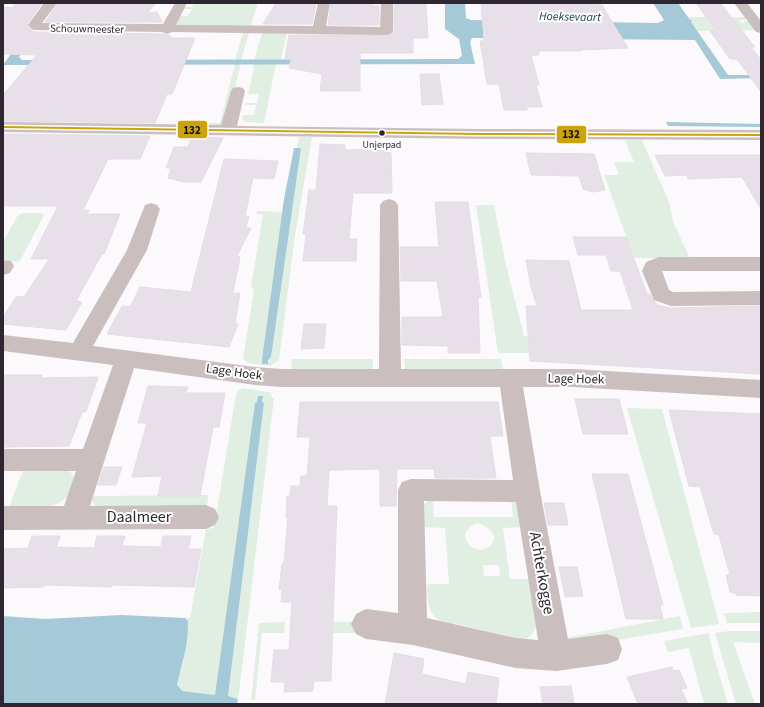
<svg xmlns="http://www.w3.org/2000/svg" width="764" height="707" font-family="'Source Sans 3',sans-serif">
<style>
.green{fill:#e1efe2;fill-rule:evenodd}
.water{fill:#a5c9d7}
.building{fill:#e7e0e9;stroke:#e2dee4}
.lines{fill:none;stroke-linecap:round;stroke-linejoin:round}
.minor{fill:#cbbebf;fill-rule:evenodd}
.bus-1-casing{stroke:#fff;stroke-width:3}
.bus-1{fill:#cba30c;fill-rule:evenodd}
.bus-dot{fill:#2e2731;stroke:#fff;stroke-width:1.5}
.labels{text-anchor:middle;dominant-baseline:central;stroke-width:4;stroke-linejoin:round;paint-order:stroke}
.far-bus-label{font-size:10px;fill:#2e2731;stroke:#fff}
.far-street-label{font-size:11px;fill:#2e2731;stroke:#fff}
.far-water-label{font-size:12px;font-style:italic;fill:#0c3c4b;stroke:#fff}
.street-label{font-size:13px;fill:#2e2731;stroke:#fff}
.near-street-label{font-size:16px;fill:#2e2731;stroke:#fff}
.line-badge{stroke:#fff;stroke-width:1.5}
.pale-badge-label{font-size:11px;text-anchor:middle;font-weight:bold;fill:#111}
</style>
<rect width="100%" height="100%" fill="#fbf9fc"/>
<g class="green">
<path d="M194 3H258L250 28 177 27 174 25 178 16H188L192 9H182L183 7H192Z"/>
<path d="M688 17H745L750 19 739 20 742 23 745 24 743 21H751L759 30 697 31Z"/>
<path d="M243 33H249L241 60H235Z"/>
<path d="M262 33H287L281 59 254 60Z"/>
<path d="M235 64H240L239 67 240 68 226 123 221 125 188 124V123H220Z"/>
<path d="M253 64H276L264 123 246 122 242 119 243 115H254L256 105H245V103H257L259 94H248L254 68Z"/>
<path d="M299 137H312L295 235 279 360 270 366 248 363 243 359 254 290 251 287 263 214H257V211L283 212 262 359 268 364 301 149 297 148Z"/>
<path d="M625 140H642L669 202 673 222 690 258H634L604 175H619L614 162H634Z"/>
<path d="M476 205H494L506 265 524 336H528L529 353H498Z"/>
<path d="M22 213H42L44 215 21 259 18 262 3 260V242L18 215Z"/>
<path d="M292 359H373V369L291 372Z"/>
<path d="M404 359H501L503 371 405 369Z"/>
<path d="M244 388 268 392 271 393 272 398H274L240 685 238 699 228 697 264 404 262 402 263 396 255 404 215 695 181 691 177 685 184 660 188 621 185 618H190L206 529 214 528 236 394 239 390Z"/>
<path d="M627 408 662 409 719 624 691 628Z"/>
<path d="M23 470H68C74 475 75 478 73 485 66 513 32 507 9 507Z"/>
<path d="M209 495 206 509 96 507 92 500 93 496Z"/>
<path d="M428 501H432L433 502 434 517H513L511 501 517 502 523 527 503 528 510 579H530L537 626 531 636 523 640 453 623 452 627C429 617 428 609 427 586L429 584H449L445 528 424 527V505ZM478 523C487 526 500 535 491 545 476 561 449 532 478 523ZM483 565H499L500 576H484Z"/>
<path d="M761 612V623H727L724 613Z"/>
<path d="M680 616 683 629 612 641 582 644 565 638Z"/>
<path d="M285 622 284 633H262L255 700H251L259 623Z"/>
<path d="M291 622H357L356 633H290Z"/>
<path d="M729 631H761V643L733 642 755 704H736L715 633Z"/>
<path d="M709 633 714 657 728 704H704L689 648 668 652 664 641Z"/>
</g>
<g class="water">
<path d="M445 3H465L466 18 471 20 658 23 664 20 653 3H678L690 20H692L691 22 728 75H761V78L720 79 695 40 472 38 470 42 475 64 3 65 19 43 27 45 19 57 22 60 458 59 462 56 459 39 445 29Z"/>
<path d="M666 122 761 124V127L668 126Z"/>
<path d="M294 148H301L271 357 268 360V364H262V359L284 199Z"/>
<path d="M258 396H263L262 402 264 403 228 696 238 699 237 704H3V616L45 619 121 615 185 618 188 621C188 647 183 660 177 685L182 691 215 695 255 403 257 402Z"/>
</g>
<g class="building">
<path d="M16 3H42L27 24 33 32 162 34 169 35 171 38H195L172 94H167L155 123 3 121V95L37 55 3 54V7L12 8Z"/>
<path d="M58 3H156L147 13 157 12 162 22H45Z"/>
<path d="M276 3H316L312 24H263Z"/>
<path d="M331 3H373L372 6H379V25H328Z"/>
<path d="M426 3 428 38H413V53H360V91H320L322 74 289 68 291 59H285L289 35H391L394 31V5Z"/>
<path d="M481 3 602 5 628 48 580 50 581 51H538L539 55H531L539 85H536L542 107H527V110H504L499 84H487L480 41H484Z"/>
<path d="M696 3H720L755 47H751L761 60V92L737 59H730L710 31 716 30Z"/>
<path d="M420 74H439L443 104 422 105Z"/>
<path d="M3 134 150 136 140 159H108L83 210H89L87 214H120L104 254H102L76 301 82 302 66 330 3 324V317L17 296 24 297 49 259H31L58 206H3Z"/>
<path d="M191 137 223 138 201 182H184L168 178 171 168H166L174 147H188Z"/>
<path d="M320 144 345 145V150L378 149 391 153 392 193H353L349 239H357L356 261H303L306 234H303L309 190H316Z"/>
<path d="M526 153 594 154 605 190 593 192 583 189 579 176 531 175Z"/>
<path d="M655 155H761V209L742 177 688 179 687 175 665 176Z"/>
<path d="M224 159 278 161 274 179 253 178 245 216H249L246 228H251L237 256 240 257 233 293H240L235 324H238L229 347 107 334 122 306 130 307 140 287 191 292Z"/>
<path d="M435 202H468L481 297H478L480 353H448V346L402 345V317H443L437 281H401L400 247H439Z"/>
<path d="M573 237H626L647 294H650L657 305 671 308 761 306V374L530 361 526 306H537L531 287 526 260 569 261 581 310H633L620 271H611L606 255H578Z"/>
<path d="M304 324H326L324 348 301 349Z"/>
<path d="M3 375H42L41 378 98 377 86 412H82L69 446 3 447Z"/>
<path d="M148 386 188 387 186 393H225L219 427H213L200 496H158L162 476 132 477 147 423H138Z"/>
<path d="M575 399H619L628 434H583Z"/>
<path d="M300 402H498L503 436H490L496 478H435L434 469H397L396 506H380V469L329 470 327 506H337L331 681H314L313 691 284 692 285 682H271L274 650H289L292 602H281L282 589 279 590 282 564 284 563 288 518H286L287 496H290L291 486H300L301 476H307L310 437H297Z"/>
<path d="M669 410 761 414V596L736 595V593L730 592 726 575H730L719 535 714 534 700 487 689 486Z"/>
<path d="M104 467H122L116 485H98Z"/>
<path d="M592 474H628L663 605H660L663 619H626Z"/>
<path d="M544 503H564L568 525H548Z"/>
<path d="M32 536H60L56 547 94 548 97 536H125L122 546 161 547 163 536H191L188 549H201L194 587 112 585V587L44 585 43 587 3 588V549L28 548Z"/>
<path d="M559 567H577L583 596 565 597Z"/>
<path d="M394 653 424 659 422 674 466 684 468 672 499 678 496 704H385Z"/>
<path d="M672 667 673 671 679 670 687 688 681 689 688 704H638L627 677Z"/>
<path d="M571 686 574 704H543L540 687Z"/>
</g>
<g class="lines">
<g class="minor">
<path d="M44 3H57L42 23 163 24 175 3H187L176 25 313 26 318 3H330L326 26 380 27 381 3H393V31L391 34 386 35 172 32 167 34 162 32 33 30 28 25 30 22Z"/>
<path d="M734 3H747L761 21V33L756 32Z"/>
<path d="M238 87 243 88 245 91 237 126 479 129 761 130V140L479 139 3 132V122L221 125 231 91 233 88Z"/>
<path d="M389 199 395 201 398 205 401 369H573L761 380V398L573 387H523L540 491 568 639 607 634 618 638 622 649 618 660 607 664 556 671 516 668 413 645 366 639 356 634 351 624 356 614 366 609 398 613V490L402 482 411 479 513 480 500 387H281L255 385 134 368 90 506 206 505 215 509 219 517 215 525 206 529 3 530V506H64L76 471H3V449H83L113 365 3 351V335L73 343 127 250 145 205 151 203 157 205 160 209 147 250 93 346 255 367 281 369H379L380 205 383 201ZM424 501 516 502 538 640 516 638 427 618Z"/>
<path d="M659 257H761V271H662L669 290 673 292 761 291V305L671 306 654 300 642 271 646 262Z"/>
<path d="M3 260 11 261 14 266 10 273 3 275Z"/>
</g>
<defs>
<path id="bus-1" d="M3 126 479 133 761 134V136L479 135 3 128Z"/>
</defs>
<use href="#bus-1" class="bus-1-casing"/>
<use href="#bus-1" class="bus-1"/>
</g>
<circle class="bus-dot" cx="382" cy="133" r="3.5"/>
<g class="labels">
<g class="far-bus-label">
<text x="382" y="145">Unjerpad</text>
</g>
<g class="far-street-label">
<text transform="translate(87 29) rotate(1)">Schouwmeester</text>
</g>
<g class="far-water-label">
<text transform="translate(570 17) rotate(1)">Hoeksevaart</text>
</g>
<g class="street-label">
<text transform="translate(234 372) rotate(8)">Lage Hoek</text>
<text transform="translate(576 379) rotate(1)">Lage Hoek</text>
</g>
<g class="near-street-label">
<text x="139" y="517">Daalmeer</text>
<text transform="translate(542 573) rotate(80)">Achterkogge</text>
</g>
</g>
<g class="line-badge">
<rect x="177" y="120" width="31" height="19" rx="4" fill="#cba30c"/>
<rect x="556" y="125" width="31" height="19" rx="4" fill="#cba30c"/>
</g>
<g class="pale-badge-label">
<text x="192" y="134">132</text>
<text x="571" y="138">132</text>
</g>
<rect width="764" height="707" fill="none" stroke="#2e2731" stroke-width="8"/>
</svg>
